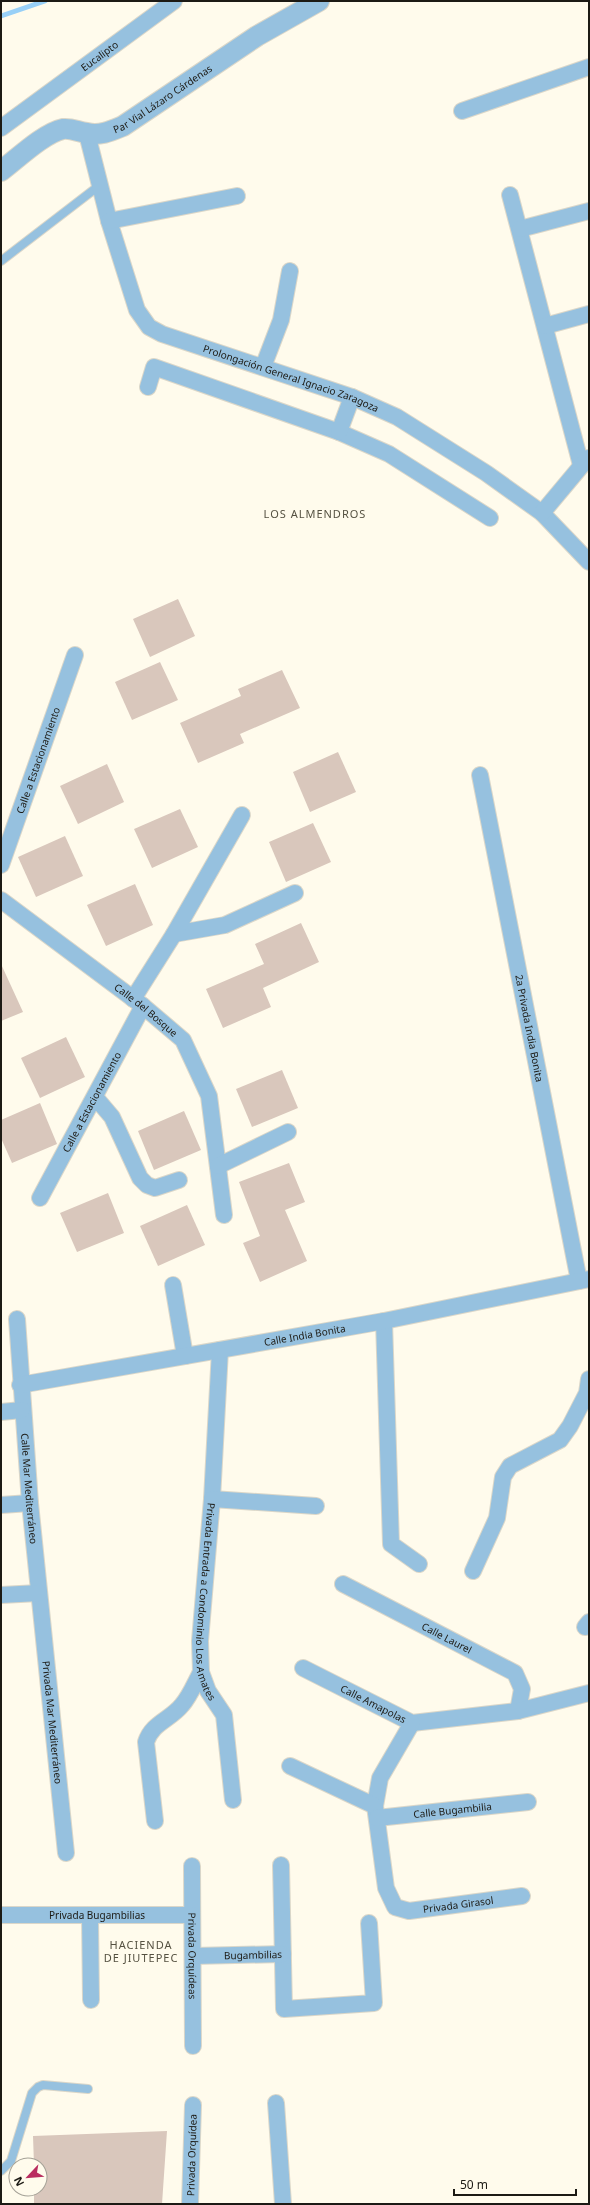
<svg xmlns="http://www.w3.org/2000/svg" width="590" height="2205" font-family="'Noto Sans',sans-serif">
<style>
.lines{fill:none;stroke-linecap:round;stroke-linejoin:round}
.stream{stroke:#98d0f7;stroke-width:5}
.building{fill:#d9c7bc}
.service-casing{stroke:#dbd7c9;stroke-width:10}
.minor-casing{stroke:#dbd7c9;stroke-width:18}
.tertiary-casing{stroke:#dbd7c9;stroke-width:22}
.service{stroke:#96c1df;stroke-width:8}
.minor{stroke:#96c1df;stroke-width:16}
.tertiary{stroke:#96c1df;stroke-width:20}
.labels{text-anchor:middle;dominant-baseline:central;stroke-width:3;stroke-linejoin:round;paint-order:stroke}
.street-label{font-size:10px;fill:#1c1a14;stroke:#fffbec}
.neighbourhood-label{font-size:11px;letter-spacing:1px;fill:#555141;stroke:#fffbec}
</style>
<rect width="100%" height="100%" fill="#fffbec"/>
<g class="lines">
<path class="stream" d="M1 16 45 1"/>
</g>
<g class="building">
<path d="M178 599 195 636 150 657 133 619Z"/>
<path d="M160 662 178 700 132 720 115 682Z"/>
<path d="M282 670 300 708 240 734 244 743 198 763 180 723 241 696 238 689Z"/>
<path d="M338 752 356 792 310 812 293 772Z"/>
<path d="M107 764 124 802 78 824 60 786Z"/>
<path d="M180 809 198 847 152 868 134 829Z"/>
<path d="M313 823 331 862 286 882 269 842Z"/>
<path d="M65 836 83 876 36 897 18 857Z"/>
<path d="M135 884 153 925 106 946 87 905Z"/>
<path d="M301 923 319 962 263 988 271 1007 223 1028 206 989 264 964 255 944Z"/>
<path d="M1 964 23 1012 1 1021Z"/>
<path d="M66 1037 85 1077 40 1098 21 1058Z"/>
<path d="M282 1070 298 1108 252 1127 236 1089Z"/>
<path d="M40 1103 57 1144 12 1163 1 1138V1120Z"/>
<path d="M184 1111 201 1150 154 1170 138 1131Z"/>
<path d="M289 1163 305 1202 285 1210 307 1261 260 1282 243 1243 260 1236 239 1182Z"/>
<path d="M108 1193 124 1233 77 1252 60 1213Z"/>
<path d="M187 1205 205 1245 158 1266 140 1226Z"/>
<path d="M167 2131 162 2204H34V2189H40V2165H34L33 2136Z"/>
</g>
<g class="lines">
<defs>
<g id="service">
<path d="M1 261 100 185"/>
<path d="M1 2171 11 2161 32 2093 38 2087 43 2085 88 2089"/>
</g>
<g id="minor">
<path d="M462 111 589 67"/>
<path id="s1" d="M1 128 174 1"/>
<path id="s2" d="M87 134 109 221 137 310 149 327 162 334 352 397 397 417 486 473 542 513 589 562"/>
<path d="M510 195 581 465"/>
<path d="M109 221 237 196"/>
<path d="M520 229 589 211"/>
<path d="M545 326 589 314"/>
<path d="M263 367 281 320 290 271"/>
<path d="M148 387 154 367 339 432 389 454 490 518"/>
<path d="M339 432 352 397"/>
<path d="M542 513 588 458"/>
<path id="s3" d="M480 775 579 1281"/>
<path id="s4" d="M1 865 75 655"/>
<path id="s5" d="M1 900 143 1006 183 1040 209 1096 224 1215"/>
<path d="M174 934 225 925 295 893"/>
<path d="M133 999 174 934 242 815"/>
<path d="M95 1097 112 1117 140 1178 147 1185 155 1188 179 1180"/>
<path d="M218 1166 288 1132"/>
<path id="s6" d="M40 1198 143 1006"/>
<path d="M173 1285 185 1356"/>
<path id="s7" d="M17 1319 30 1503 66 1853"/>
<path d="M384 1321 391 1544 419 1564"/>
<path id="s8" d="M220 1350 212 1499 200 1641 201 1672 208 1691 224 1715 233 1800"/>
<path id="s9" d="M20 1385 384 1321 589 1279"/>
<path d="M1 1412 22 1410"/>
<path d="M212 1499 316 1506"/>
<path d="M1 1505 30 1503"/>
<path d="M473 1571 497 1518 503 1477 510 1466 560 1440 570 1426 587 1393 589 1379"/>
<path id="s10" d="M343 1584 515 1673 522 1689 518 1711"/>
<path d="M1 1595 39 1593"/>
<path d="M585 1627 589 1622"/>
<path id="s11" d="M303 1668 412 1723 518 1711 589 1693"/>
<path id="s12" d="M412 1723 380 1778 375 1806 386 1888 395 1907 409 1911 522 1896"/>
<path d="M290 1766 375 1806"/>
<path id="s13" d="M377 1818 528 1802"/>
<path d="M155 1821 146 1742C152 1723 170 1720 182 1705 190 1696 195 1683 201 1672"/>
<path d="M281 1865 284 2009 374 2003 369 1923"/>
<path id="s14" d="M192 1866 193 2046"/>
<path id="s15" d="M1 1915H192"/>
<path d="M90 1915 91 2000"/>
<path id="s16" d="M193 1956 283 1954"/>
<path d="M276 2103 283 2204"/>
<path id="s17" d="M190 2204 193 2105"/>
</g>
<g id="tertiary">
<path id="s18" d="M1 171C17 159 44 133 63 129 72 128 78 132 87 133 100 136 111 131 123 126L257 36 319 1"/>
</g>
</defs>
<use href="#service" class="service-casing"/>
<use href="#minor" class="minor-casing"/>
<use href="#tertiary" class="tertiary-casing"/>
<use href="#service" class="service"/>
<use href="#minor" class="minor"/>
<use href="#tertiary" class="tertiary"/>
</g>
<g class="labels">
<g class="street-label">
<text stroke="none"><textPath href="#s1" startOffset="122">Eucalipto</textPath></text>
<text stroke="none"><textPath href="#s18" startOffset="185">Par Vial Lázaro Cárdenas</textPath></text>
<text stroke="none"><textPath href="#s2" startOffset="355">Prolongación General Ignacio Zaragoza</textPath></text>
<text stroke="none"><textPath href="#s4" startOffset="111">Calle a Estacionamiento</textPath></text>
<text stroke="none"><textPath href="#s5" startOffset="182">Calle del Bosque</textPath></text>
<text stroke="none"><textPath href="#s3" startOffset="258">2a Privada India Bonita</textPath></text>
<text stroke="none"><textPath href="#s6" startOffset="109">Calle a Estacionamiento</textPath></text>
<text stroke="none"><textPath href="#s9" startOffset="289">Calle India Bonita</textPath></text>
<text stroke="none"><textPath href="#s7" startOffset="170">Calle Mar Mediterráneo</textPath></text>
<text stroke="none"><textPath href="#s8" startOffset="253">Privada Entrada a Condominio Los Amates</textPath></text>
<text stroke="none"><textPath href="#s10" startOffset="117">Calle Laurel</textPath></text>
<text stroke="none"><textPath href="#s11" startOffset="79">Calle Amapolas</textPath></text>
<text stroke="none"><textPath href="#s7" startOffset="405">Privada Mar Mediterráneo</textPath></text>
<text stroke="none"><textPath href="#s13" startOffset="76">Calle Bugambilia</textPath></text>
<text stroke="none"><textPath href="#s12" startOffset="260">Privada Girasol</textPath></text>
<text stroke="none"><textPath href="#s15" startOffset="96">Privada Bugambilias</textPath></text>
<text stroke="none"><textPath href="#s14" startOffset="90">Privada Orquídeas</textPath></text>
<text stroke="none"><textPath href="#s16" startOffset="60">Bugambilias</textPath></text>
<text stroke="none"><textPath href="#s17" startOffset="49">Privada Orquídea</textPath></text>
</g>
<g class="neighbourhood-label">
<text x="315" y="513">LOS ALMENDROS</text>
<text x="141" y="1944">HACIENDA<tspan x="141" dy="13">DE JIUTEPEC</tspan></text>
</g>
</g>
<rect width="590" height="2205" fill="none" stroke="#1c1a14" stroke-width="4"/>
<g transform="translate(28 2177) rotate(244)"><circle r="19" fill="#fffbec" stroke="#a4a196"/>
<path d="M0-3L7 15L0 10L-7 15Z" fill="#ba2d60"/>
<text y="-6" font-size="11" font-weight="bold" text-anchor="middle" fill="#1c1a14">N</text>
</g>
<path d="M454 2189v6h122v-6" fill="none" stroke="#1c1a14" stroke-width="2"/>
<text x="460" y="2189" font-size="12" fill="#1c1a14" stroke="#fffbec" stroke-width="3" paint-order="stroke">50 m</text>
</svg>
